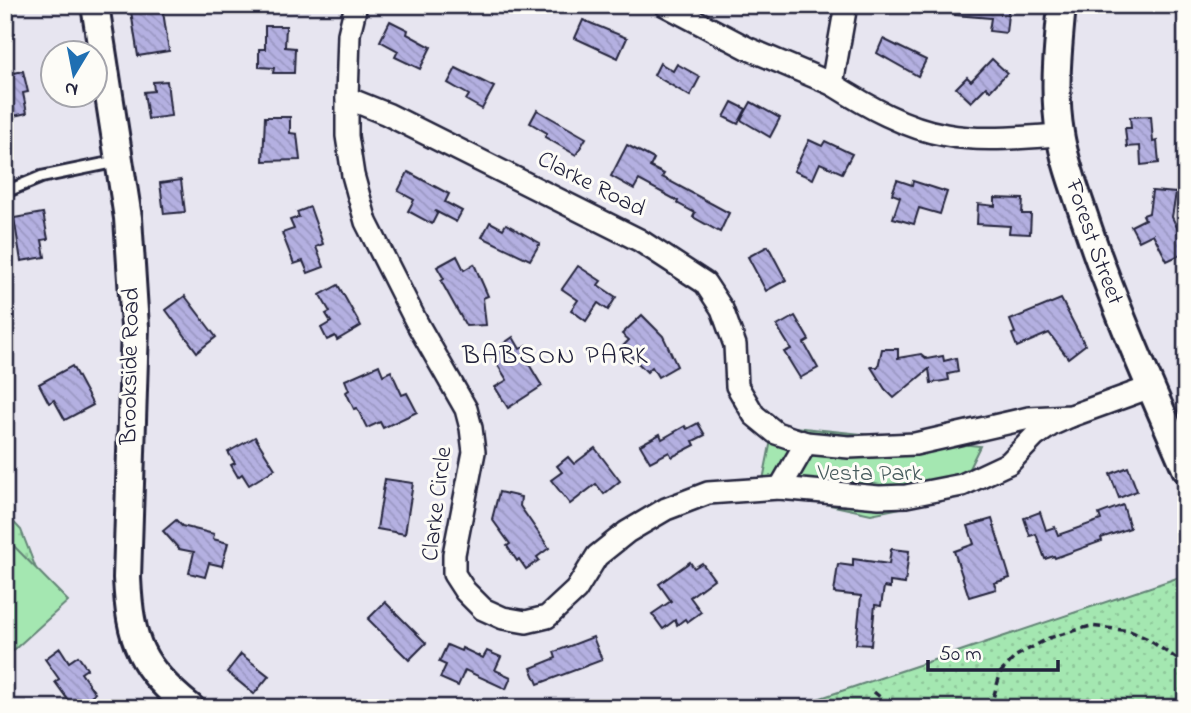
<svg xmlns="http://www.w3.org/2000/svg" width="1191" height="713" font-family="'Indie Flower',sans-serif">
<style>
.grass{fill:url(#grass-dots);stroke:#638476;stroke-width:2}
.wetland{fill:url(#wetland-marsh);stroke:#638476;stroke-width:2}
.park{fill:#a4e7b1;stroke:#638476;stroke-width:2}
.building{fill:url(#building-back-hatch);stroke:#22223b;stroke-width:2}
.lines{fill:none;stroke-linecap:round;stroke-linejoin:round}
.service-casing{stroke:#22223b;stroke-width:16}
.minor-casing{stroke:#22223b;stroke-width:26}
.tertiary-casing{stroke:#22223b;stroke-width:32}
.path{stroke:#22223b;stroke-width:3.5;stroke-dasharray:7 5;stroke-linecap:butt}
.service{stroke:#fdfcf7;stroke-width:10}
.minor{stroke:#fdfcf7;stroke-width:21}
.tertiary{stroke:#fdfcf7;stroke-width:26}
.labels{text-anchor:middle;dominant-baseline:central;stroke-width:6;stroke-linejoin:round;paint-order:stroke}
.street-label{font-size:24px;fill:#22223b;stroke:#fdfcf7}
.park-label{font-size:24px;fill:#495d5e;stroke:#fdfcf7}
.neighbourhood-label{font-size:26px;letter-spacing:2px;fill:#22223b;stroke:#fdfcf7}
</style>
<defs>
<pattern id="grass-dots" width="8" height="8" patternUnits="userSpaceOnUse" patternTransform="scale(1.75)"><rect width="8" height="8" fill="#a4e7b1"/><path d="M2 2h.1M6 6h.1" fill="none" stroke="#8dc699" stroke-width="1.8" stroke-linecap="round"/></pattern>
<pattern id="wetland-marsh" width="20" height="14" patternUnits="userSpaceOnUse" patternTransform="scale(1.75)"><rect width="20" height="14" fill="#a4e7b1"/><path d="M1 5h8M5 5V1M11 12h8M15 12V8" fill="none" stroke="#8dc699"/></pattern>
<pattern id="building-back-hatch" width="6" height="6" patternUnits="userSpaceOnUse" patternTransform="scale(1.75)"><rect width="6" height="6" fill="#b4b0e1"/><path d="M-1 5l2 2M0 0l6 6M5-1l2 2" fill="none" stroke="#9a97c2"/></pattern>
</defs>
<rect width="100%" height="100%" fill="#e7e5f0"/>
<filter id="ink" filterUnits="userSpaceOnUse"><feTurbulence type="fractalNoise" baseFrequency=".0143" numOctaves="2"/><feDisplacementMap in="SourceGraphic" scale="14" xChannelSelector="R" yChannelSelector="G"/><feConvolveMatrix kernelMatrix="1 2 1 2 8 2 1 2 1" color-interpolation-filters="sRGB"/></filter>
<g filter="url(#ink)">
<path class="grass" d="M1186 575V708H791Z"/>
<path class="wetland" d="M5 513 21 530 38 574 5 649Z"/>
<g class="park">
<path d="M774 425 980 446 955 497 871 514 761 490Z"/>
<path d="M5 537 68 601 5 658Z"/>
</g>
<g class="building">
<path d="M130 5H162L169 51 138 56Z"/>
<path d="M956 5H1009L1006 33 989 31 991 18 955 15Z"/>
<path d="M583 20 627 38 618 58 575 38Z"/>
<path d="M390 21 408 30 407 34 431 47 420 69 395 57 398 51 380 41Z"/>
<path d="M265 26H286L285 47 295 48 294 73H273L274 68 259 67V49H265Z"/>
<path d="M883 39 926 60 918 76 877 53Z"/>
<path d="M992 59 1007 73 990 91 986 87 971 102 956 88 967 77 971 81Z"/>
<path d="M660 63 673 71 677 64 700 77 690 96 654 75Z"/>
<path d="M456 68 494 87 482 109 466 100 469 95 448 83Z"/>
<path d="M23 71 28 92 23 93 27 113 5 118V75Z"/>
<path d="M167 81 171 116 148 119 144 92 154 91 153 82Z"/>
<path d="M732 102 746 109 738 124 724 117Z"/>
<path d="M751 102 780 118 770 137 741 120Z"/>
<path d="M537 110 586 138 576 155 545 137 547 133 530 123Z"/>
<path d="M1151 116 1153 142 1157 141 1159 163 1141 165 1140 146 1127 147 1125 128H1131L1130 117Z"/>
<path d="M265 117H290V133L297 134 300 160 263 161Z"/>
<path d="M809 140 822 146 825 141 852 154 842 173 820 163 813 179 794 171Z"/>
<path d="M627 145 654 159 650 167 664 174 662 177 729 213 720 232 693 217 695 213 677 203 678 201 639 180 634 189 611 176Z"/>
<path d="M408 172 449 194 445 202 462 211 456 222 435 211 437 214 432 224 408 211 414 200 398 191Z"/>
<path d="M181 180 185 212 164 214 160 183Z"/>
<path d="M897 180 912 185 913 181 947 192 940 214 919 208 914 224 893 218 900 197 892 194Z"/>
<path d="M1152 191 1176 193 1172 217 1186 246V252L1167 261 1153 234 1139 241 1131 226 1145 219 1143 215 1149 213Z"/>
<path d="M995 198 1023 199 1022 214H1031L1030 234 1009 233 1010 226 977 224 978 204 995 206Z"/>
<path d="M310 207 323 244 316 247 324 267 308 273 303 261 294 264 282 233 294 229 290 220 299 217 297 212Z"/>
<path d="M43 213 48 239 42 240 45 257 21 261 14 218Z"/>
<path d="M490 222 503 229 506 224 540 243 530 260 482 237Z"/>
<path d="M768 246 786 280 766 291 748 257Z"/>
<path d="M457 256 464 270 474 264 488 296 483 298 486 325 466 326 441 281 444 279 437 267Z"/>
<path d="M578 266 601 281 598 285 616 297 608 310 598 303 586 321 571 310 578 300 562 289Z"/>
<path d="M338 285 361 326 337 340 335 336 327 340 321 328 331 322 326 314 330 312 320 295Z"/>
<path d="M185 296 216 337 197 352 166 310Z"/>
<path d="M1061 299 1085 345 1068 358 1049 333 1017 347 1012 334 1015 333 1010 320Z"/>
<path d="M642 315 663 336 677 366 658 377 652 367 647 372 622 347 629 340 622 334Z"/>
<path d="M795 316 809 340 804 343 818 368 800 378 784 352 791 349 777 326Z"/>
<path d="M513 337 520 349 527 345 534 356 527 361 542 386 508 408 495 387 507 380 490 353Z"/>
<path d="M882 349H898V358L921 354 927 359 943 356 944 361 956 358 958 372 948 374 949 380 931 383 929 369 894 398 885 389 871 367H878Z"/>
<path d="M379 365 383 375 391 371 402 395 407 393 417 412 383 428 380 422 367 428 357 408 354 409 346 392 349 390 345 380Z"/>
<path d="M72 366 93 405 65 420 54 400 49 403 39 384Z"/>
<path d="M698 423 705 435 693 441 695 445 672 457 669 452 650 462 640 445 660 434 662 439 685 426 687 429Z"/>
<path d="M255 437 275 469 249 485 242 474 238 477 231 465 235 463 228 452Z"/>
<path d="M595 448 620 481 604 494 596 484 570 504 551 480 562 472 557 466 568 457 574 464Z"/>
<path d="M1128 467 1137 491 1119 498 1110 474Z"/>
<path d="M385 479 413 483 405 534 377 529Z"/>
<path d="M499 492 521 497 520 506 549 548 537 557 539 560 526 569 519 559 517 561 507 546 510 544 492 519Z"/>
<path d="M1123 505 1130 528 1101 538 1102 541 1055 558 1054 556 1045 559 1036 534 1030 536 1024 518 1040 512 1046 530 1055 527 1058 535 1101 520 1099 514Z"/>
<path d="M992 519 1010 578 994 583 996 589 969 597 954 551 974 544 968 526Z"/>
<path d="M176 520 182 526 214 534 213 539 228 543 222 566 209 563 205 577 189 573 194 552 179 549 163 531Z"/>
<path d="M891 549 909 551 905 584 890 582V588L884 587 881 606 875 605 871 645 856 644 861 596 834 593 838 564 853 566V559L889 564Z"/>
<path d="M690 562 694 568 702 563 714 579 690 597 701 612 687 622 685 619 677 625 675 620 663 629 652 614 671 601 659 584Z"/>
<path d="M385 602 426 643 409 660 368 619Z"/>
<path d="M593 637 602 660 538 684 531 668 556 658 554 652Z"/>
<path d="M447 645 461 651 462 648 483 658 487 651 501 657 495 670 511 677 506 689 465 670 458 686 440 678 446 665 439 662Z"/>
<path d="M60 648 69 662 78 656 87 669 81 673 95 693 74 708 55 682 59 679 45 659Z"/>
<path d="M241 654 269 676 254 694 227 672Z"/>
</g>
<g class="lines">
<defs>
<path id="service" d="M5 192 41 177 119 161"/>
<g id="minor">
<path d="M356 5 349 34 347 98 387 114 639 240 705 283 722 309 735 345 737 386 754 415 776 433 806 443 849 447 915 444 1029 418 1071 416 1151 387"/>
<path d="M665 5 749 49 832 84 846 5"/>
<path d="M832 84C867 106 905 128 946 135 983 142 1022 137 1060 135"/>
<path d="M347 98V136L353 175 366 222 418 325 466 409 471 428 474 452 454 554V574L465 591 483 609 503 618 526 622 547 617 576 590 597 556 627 532 666 509 708 493 779 488 879 497 906 496 962 485 1009 463 1035 436 1051 425 1071 416"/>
<path d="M780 488 806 443"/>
</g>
<g id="tertiary">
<path d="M95 5 128 218 135 327 127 578C130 642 140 667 191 708"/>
<path id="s1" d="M1062 5C1058 48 1053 91 1060 133 1064 161 1075 189 1084 216 1112 302 1150 385 1186 469"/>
</g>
</defs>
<use href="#service" class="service-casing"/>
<use href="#minor" class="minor-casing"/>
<use href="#tertiary" class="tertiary-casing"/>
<g class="path">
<path d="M874 692 880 697 885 708"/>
<path d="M990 708 1001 672 1016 656 1049 638 1091 626 1130 631 1146 638 1186 665"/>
</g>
<use href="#service" class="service"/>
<use href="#minor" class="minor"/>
<use href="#tertiary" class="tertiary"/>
</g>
</g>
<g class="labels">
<g class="street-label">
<text transform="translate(591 185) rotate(27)">Clarke Road</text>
<text stroke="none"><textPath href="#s1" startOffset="243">Forest Street</textPath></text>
<text transform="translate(131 366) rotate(-89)">Brookside Road</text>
<text transform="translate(438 504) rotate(-83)">Clarke Circle</text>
</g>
<g class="park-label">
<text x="870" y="474">Vesta Park</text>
</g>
<g class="neighbourhood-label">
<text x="556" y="357">BABSON PARK</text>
</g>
</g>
<rect width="1191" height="713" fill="none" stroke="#fdfcf7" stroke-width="28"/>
<rect x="14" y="14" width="1163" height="685" fill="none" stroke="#22223b" stroke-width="2.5" filter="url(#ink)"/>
<g transform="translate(74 74) rotate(190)"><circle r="33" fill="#fdfcf7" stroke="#a5a5ac" stroke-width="2"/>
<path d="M0-5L12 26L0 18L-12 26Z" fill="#1f6fb2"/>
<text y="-10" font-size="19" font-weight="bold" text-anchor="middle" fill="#22223b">N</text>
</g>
<path d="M928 660v10h130v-10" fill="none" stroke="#22223b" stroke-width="3.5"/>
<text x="939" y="660" font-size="21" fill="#22223b" stroke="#fdfcf7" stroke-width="5" paint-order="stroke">50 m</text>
</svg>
